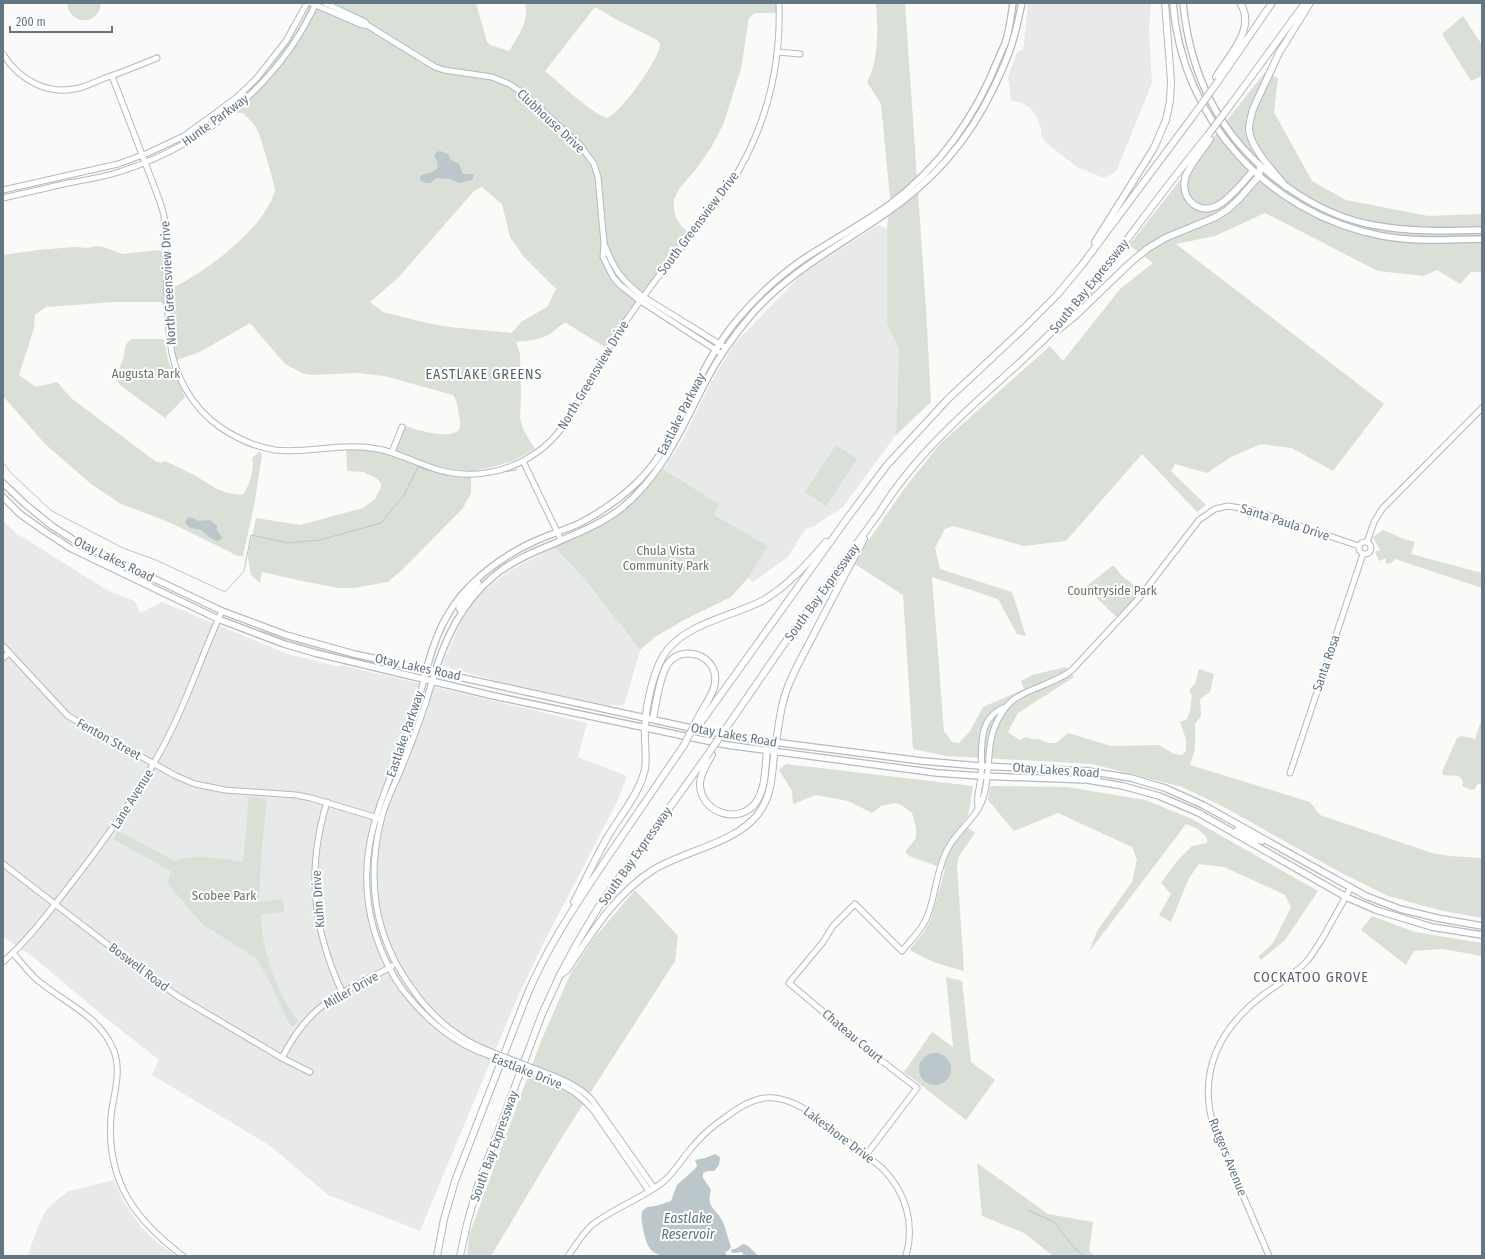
<svg xmlns="http://www.w3.org/2000/svg" width="1485" height="1259" font-family="'Fira Sans Condensed',sans-serif">
<style>
.built{fill:#e8e9e9}
.green{fill:#dadfd7;fill-rule:evenodd}
.water{fill:#bbc7cb}
.lines{fill:none;stroke-linecap:round;stroke-linejoin:round}
.stream{stroke:#bbc7cb;stroke-width:1}
.secondary-casing{stroke:#b3babf;stroke-width:7}
.primary-casing{stroke:#b5babe;stroke-width:8}
.highway-casing{stroke:#b4b9bd;stroke-width:8}
.secondary{stroke:#fff;stroke-width:5}
.primary{stroke:#fff;stroke-width:5.5}
.highway{stroke:#fff;stroke-width:6}
.secondary-bridge-casing{stroke:#b3babf;stroke-width:7;stroke-linecap:butt}
.highway-bridge-casing{stroke:#b4b9bd;stroke-width:8;stroke-linecap:butt}
.secondary-bridge{stroke:#fff;stroke-width:5}
.highway-bridge{stroke:#fff;stroke-width:6}
.labels{text-anchor:middle;dominant-baseline:central;stroke-width:4;stroke-linejoin:round;paint-order:stroke}
.street-label{font-size:13px;fill:#657683;stroke:#fff}
.park-label{font-size:13px;fill:#687a64;stroke:#fff}
.neighbourhood-label{font-size:14px;letter-spacing:1px;fill:#57646e;stroke:#fff}
.water-label{font-size:14px;font-style:italic;fill:#60757c;stroke:#fff}
</style>
<rect width="100%" height="100%" fill="#fafaf8"/>
<g class="built">
<path d="M1028 3H1151L1149 30 1152 83 1116 172 1104 178 1077 167 1045 142 1041 134V128L1036 116 1030 108 1022 103 1011 100 1008 77 1017 52 1023 50Z"/>
<path d="M878 225 887 229V324L899 349 896 435 842 508 821 521 814 527 806 528 788 557 753 582 748 578 768 546 713 515 719 504 663 469 682 441 714 377 735 343 802 274Z"/>
<path d="M3 521 16 533 107 590 134 601 141 613 162 602 288 654 340 667 341 665 587 723 578 757 627 776 617 802 539 952 512 1010 420 1231 328 1195 269 1145 152 1075 159 1060 107 1019 32 956 3 937Z"/>
<path d="M554 547 570 562 616 619 631 639 640 650 625 703 623 705H607L504 683 443 666 445 658 461 622 477 596 509 571Z"/>
<path d="M114 1180 122 1199 140 1226 159 1244 176 1256H27L39 1225 46 1210 58 1199 69 1191Z"/>
</g>
<g class="green">
<path d="M67 3H101C99 26 70 26 67 3Z"/>
<path d="M311 3H476L487 42 490 45 509 51C518 36 530 21 525 3H778V13H755L749 18 741 69 723 125 711 148 696 169 679 189 674 199V209L676 218 682 227 690 233 608 349 566 323C559 324 555 332 548 335 538 340 527 341 516 342L520 354 521 393 520 419 524 431 535 449 513 461 492 467 471 471V493L463 508 403 569 388 582 353 588H339L302 581 262 572 260 583 250 574C251 569 249 564 248 559 248 544 254 532 256 518L300 525 363 508 375 499 381 487 380 482 376 478 363 472 347 471 346 444 372 446 393 451 401 425C412 428 452 442 459 429 461 425 460 421 459 417 458 410 458 401 453 395L384 376 357 373 311 375 302 373 285 364 250 323 200 352 174 361 170 345 173 339 171 317 161 302H114L46 307 35 315 34 328 19 375 36 387 57 382 71 398 155 461 161 463 165 461 194 475 217 489 227 493 243 495C249 485 255 469 252 458L260 451 262 455 254 506 243 556H238L171 523 121 504 91 484 45 444 3 396V255L38 250 74 247 88 248 96 246 103 247 123 254 159 250 162 252 163 284 174 287C207 271 266 227 275 190 275 186 260 134 257 129 254 123 247 118 243 113H237L240 99 263 76 283 50 301 23ZM595 7 617 20 657 40 660 44C661 57 620 114 607 118 594 115 557 81 545 71ZM482 187 502 204 510 237 524 257 556 289 547 307 521 322 512 333 449 327 427 323 383 312 370 302 398 278 474 191Z"/>
<path d="M876 3H905L926 308 931 402 896 435 899 349 887 324V229L890 198 881 104 867 82C879 61 878 27 876 3Z"/>
<path d="M1463 16 1482 45V76L1471 81 1442 34Z"/>
<path d="M1265 72 1278 78 1274 112 1312 181 1346 200 1428 216 1482 214V272H1471L1460 284 1437 270 1423 276 1378 271 1265 213 1215 236 1176 244 1384 404 1333 471 1292 448 1261 444 1231 457 1207 473 1175 464 1171 471 1206 505 1197 512 1142 454 1066 541 1024 546 953 526 945 529 935 548 940 569 1012 592 1026 636 1017 634 998 599 932 577 944 731 952 742 959 743 970 731 983 707 1024 689 1021 681 1032 675 1066 667 1074 677 1018 713 1008 732 1020 740 1026 737 1032 739H1039L1048 743H1056L1068 733 1111 746 1159 745 1174 754 1182 755 1186 751V739L1180 722 1187 719 1190 711 1192 696 1189 690 1195 684 1199 669 1214 674 1210 692 1200 699 1201 716 1195 724V749L1190 765 1310 802 1320 815 1432 853 1449 856 1482 858V918L1443 911 1388 896 1336 870 1224 807 1182 787 1092 764 946 756 913 749 903 595 853 563 904 489 940 444 1050 346 1063 361 1120 289 1153 263 1129 245Z"/>
<path d="M132 339H164L168 360 185 397 165 418 120 385 116 377 123 359 126 344Z"/>
<path d="M836 445 857 459 826 506 805 492Z"/>
<path d="M663 469 719 504 714 515 768 546 748 578 731 597 684 620 655 637 640 650C631 640 624 628 615 618 596 593 576 568 554 547 599 528 633 508 663 469Z"/>
<path d="M1383 530 1404 539 1415 542 1411 554 1482 573V588L1395 559 1392 563 1386 564V558L1379 561 1375 552 1380 550 1373 537Z"/>
<path d="M1112 566H1114L1122 576 1139 589 1140 592 1118 616H1115L1087 588 1088 585Z"/>
<path d="M255 630 265 631 318 648 391 666H379L317 651Z"/>
<path d="M1482 718V784H1478L1476 786 1475 789 1471 790 1462 786 1463 781 1459 776 1443 775 1442 772 1457 738 1461 736 1475 739Z"/>
<path d="M786 764 973 786 968 816 962 823 975 833 959 856 957 865 964 971 936 963 911 951 910 949 924 932 931 919 945 869 909 856 905 852 916 838V827L912 813 903 806 896 803 881 806 872 813 848 801 816 795 793 804 792 791 779 770Z"/>
<path d="M990 786 1068 787 1145 800 1190 818 1318 891 1285 940 1261 960 1258 957 1273 943 1291 907 1285 895 1224 867 1199 864 1189 878 1171 922 1159 915 1171 894 1161 883 1178 860 1192 846 1207 843V838L1198 829 1186 824 1089 952 1097 931 1132 882 1137 860 1132 847 1058 813 1014 831 988 800Z"/>
<path d="M249 797 267 799 261 860 259 902 283 899 284 912 261 915C262 951 276 992 298 1021L293 1027 289 1023 268 978 256 958 202 924 167 883 171 871 113 839 118 831 175 861C193 852 223 859 243 862Z"/>
<path d="M635 890 678 936 675 961 562 1137 491 1256H467L469 1235 541 1041 570 975 594 938Z"/>
<path d="M1372 916 1415 932 1482 943V956L1443 949 1414 951 1406 965 1361 930Z"/>
<path d="M946 977 962 981 971 1062 995 1080 966 1120 904 1072 932 1032 953 1047Z"/>
<path d="M977 1163 1048 1214 1093 1222 1089 1251 1095 1256H1053L1024 1233 982 1216Z"/>
</g>
<g class="water">
<path d="M440 151 448 154 450 159 459 164 463 174H473L474 176 472 180 459 183 450 179 436 178 430 183H425L421 181 420 177 422 175C428 173 441 172 437 162 437 160 435 158 434 156L437 152Z"/>
<path d="M190 517 199 521 210 520 217 526V530L222 537V539L217 541 209 537 201 530 190 528 185 522 188 518Z"/>
<circle cx="935" cy="1069" r="16"/>
<path d="M715 1154 720 1157 719 1165 714 1171H707L703 1173V1178L711 1190C706 1210 716 1207 723 1222 726 1230 728 1238 731 1247L728 1251 725 1252 727 1256H662C658 1254 651 1252 649 1247 645 1241 640 1219 642 1212 643 1210 645 1209 647 1207L656 1206 671 1201 677 1185 695 1169 697 1166 695 1160 705 1158Z"/>
<path d="M743 1244C749 1245 754 1252 758 1256H744L742 1252 734 1253 731 1252 732 1249H735Z"/>
</g>
<g class="lines">
<g class="stream">
<path d="M3 462 11 473 52 511 123 548 156 560 225 592 244 571 251 535 289 543 320 540 381 523 404 495 418 467 445 475 473 477"/>
<path d="M496 473 517 470"/>
<path d="M1028 1210 1054 1222 1076 1250 1085 1256"/>
</g>
<defs>
<g id="secondary">
<path d="M311 3 362 25H367"/>
<path d="M325 3 365 22 367 25 435 67 444 70 492 77 509 84 523 93 580 145 594 164 598 177 604 243 603 257 613 277 620 285 639 300 722 354"/>
<path d="M778 52 800 54"/>
<path d="M3 54C19 80 48 96 79 88 88 86 97 81 105 78 123 72 140 65 157 58"/>
<path d="M112 76 159 199 164 215C165 243 166 270 167 297 168 311 168 326 170 340 173 374 192 408 220 427 236 438 256 447 275 450 309 454 343 442 378 449 399 453 418 464 439 470 471 479 506 473 533 455 565 435 579 400 597 369 604 354 613 341 622 327 643 295 667 265 690 236 707 214 725 193 739 170 768 119 781 61 779 3"/>
<path d="M3 190 118 164 148 153 184 136 236 98 256 79 286 41 307 3"/>
<path d="M3 198C25 193 46 188 68 183 86 180 104 177 122 171 205 144 280 83 316 3"/>
<path d="M605 246C615 271 621 279 642 296L726 348"/>
<path d="M392 452 402 427"/>
<path d="M523 461 561 540"/>
<circle cx="1365" cy="548" r="6"/>
<path d="M1367 542 1374 522 1382 509 1482 408"/>
<path d="M3 646 68 716 176 776 195 784 225 790 296 795 311 798 381 819"/>
<path d="M3 658 9 653"/>
<path d="M424 679C419 699 414 718 406 737 380 805 353 855 374 930 381 953 391 975 406 994 428 1021 455 1044 488 1055"/>
<path d="M432 682C424 710 414 737 403 764 396 783 385 801 381 820 366 881 374 936 411 987 424 1006 440 1023 460 1036 469 1042 479 1047 489 1051"/>
<path d="M1290 773 1363 554"/>
<path d="M327 802C306 870 313 929 342 992"/>
<path d="M978 807C976 797 980 787 981 777 983 751 975 719 1005 707"/>
<path d="M3 864 138 968 179 997 282 1058 310 1072"/>
<path d="M13 953C20 961 27 970 35 978 62 1002 100 1015 114 1051 122 1073 113 1095 111 1117 106 1181 135 1220 183 1256"/>
<path d="M3 962C29 939 49 912 70 885 106 839 139 793 166 741 188 699 202 654 222 611"/>
<path d="M282 1058C293 1036 308 1015 329 1001 349 987 371 979 392 966"/>
<path d="M538 1070C558 1078 577 1084 592 1100L654 1188"/>
<path d="M537 1075C564 1086 575 1089 594 1111L649 1191"/>
<path d="M866 1155 917 1088 882 1061 789 983 823 942 833 926 855 904 902 951C911 940 922 930 927 917 936 895 936 871 947 850 957 830 978 818 984 795 993 762 982 737 1007 706 1019 690 1054 685 1072 670L1139 598 1199 520 1215 509 1228 506 1252 510 1359 546"/>
<path d="M568 1256C575 1246 583 1233 592 1225 614 1208 641 1199 663 1182 675 1172 683 1157 694 1145 703 1134 714 1125 726 1117 757 1093 778 1091 811 1113L882 1168C906 1192 915 1223 906 1256"/>
<path d="M1269 1256 1214 1128C1197 1072 1219 1029 1263 995 1278 984 1294 975 1306 962 1314 953 1319 943 1325 934 1333 919 1342 904 1350 889"/>
</g>
<g id="primary">
<path d="M1173 3C1182 120 1268 214 1382 236 1415 242 1449 240 1482 239"/>
<path d="M1183 3C1191 83 1227 149 1296 193 1319 208 1346 220 1373 225 1409 232 1446 231 1482 230"/>
<path d="M3 483 25 504 52 526 77 542 222 611 286 635 354 654 691 728 750 739 922 761 980 766 1088 771 1131 778 1165 788 1203 805 1366 896 1400 909 1437 918 1482 926"/>
<path d="M3 497 20 514 44 531 70 548 218 619 284 644 315 653 494 696 727 745 937 773 981 776 1088 780 1123 786 1159 796 1199 813 1346 897 1376 910 1432 927 1482 935"/>
<path d="M462 612 459 608 461 604 478 583"/>
<path d="M424 679C429 659 435 637 446 618 463 585 500 557 533 542 548 535 565 530 580 523 598 514 615 502 630 489 660 463 672 434 689 400 702 372 717 344 737 320 756 297 778 277 802 260 831 241 861 225 889 205 940 167 976 116 999 57 1001 51 1005 46 1006 40 1010 28 1011 15 1013 3"/>
<path d="M432 682C444 640 461 603 495 575 512 561 533 552 553 544 577 533 602 524 623 507 665 471 682 427 707 379 719 356 735 334 752 314 789 272 837 247 882 216 932 182 968 142 994 87 1001 72 1009 56 1013 40 1017 28 1019 15 1022 3"/>
<path d="M1237 830 1253 839 1262 841"/>
</g>
<g id="highway">
<path d="M1216 77C1229 55 1257 28 1240 3"/>
<path d="M1219 80 1272 3"/>
<path d="M1232 103 1305 3"/>
<path d="M1210 139C1203 150 1189 165 1185 178 1183 186 1185 195 1190 201 1213 225 1239 186 1253 171"/>
<path d="M1286 187C1275 173 1251 149 1249 130 1249 123 1251 116 1253 109L1279 53 1310 3"/>
<path d="M1095 242 1154 148 1166 120 1170 101 1171 81 1165 3"/>
<path d="M1058 330 1074 317 1130 263 1147 249 1165 238 1216 217 1227 210 1239 199 1259 176 1260 167"/>
<path d="M704 718 846 520 887 465 948 399 1025 327 1057 295 1082 265 1193 116"/>
<path d="M653 719C656 704 659 679 667 665 682 642 719 656 715 683 714 693 705 705 700 714"/>
<path d="M731 721 788 638 879 513C899 481 924 452 952 425 987 390 1026 360 1060 323 1084 298 1105 269 1126 241 1153 205 1179 170 1208 135"/>
<path d="M712 755C707 763 701 772 700 783 699 814 743 827 758 799 766 785 765 766 767 751"/>
<path d="M574 902C585 881 595 859 607 838 619 817 640 793 645 769 647 755 644 740 645 726 646 704 654 666 668 649 690 623 732 616 762 601 788 586 807 564 826 542"/>
<path d="M560 975 567 970C591 934 615 894 653 870 684 851 736 843 758 814 775 792 771 767 776 742 779 725 780 708 786 692 793 671 805 652 815 632 831 601 847 570 864 539"/>
<path d="M437 1256 444 1219 455 1181 525 1000C545 950 575 906 605 861 631 823 657 784 684 745"/>
<path d="M460 1256 467 1224 477 1188 542 1014 560 975 577 943 601 903 706 757"/>
</g>
</defs>
<use href="#secondary" class="secondary-casing"/>
<use href="#primary" class="primary-casing"/>
<use href="#highway" class="highway-casing"/>
<use href="#secondary" class="secondary"/>
<use href="#primary" class="primary"/>
<use href="#highway" class="highway"/>
<defs>
<g id="secondary-bridge">
<path d="M489 1051 538 1070"/>
<path d="M488 1055 537 1075"/>
</g>
<g id="highway-bridge">
<path d="M1193 116 1219 80"/>
<path d="M1208 135 1232 103"/>
<path d="M695 730 704 718"/>
<path d="M684 745 700 714"/>
<path d="M706 757 731 721"/>
</g>
</defs>
<use href="#secondary-bridge" class="secondary-bridge-casing"/>
<use href="#highway-bridge" class="highway-bridge-casing"/>
<use href="#secondary-bridge" class="secondary-bridge"/>
<use href="#highway-bridge" class="highway-bridge"/>
</g>
<g class="labels">
<g class="street-label">
<text transform="translate(215 120) rotate(-36)">Hunte Parkway</text>
<text transform="translate(551 121) rotate(43)">Clubhouse Drive</text>
<text transform="translate(698 223) rotate(-53)">South Greensview Drive</text>
<text transform="translate(168 283) rotate(-93)">North Greensview Drive</text>
<text transform="translate(1089 286) rotate(-51)">South Bay Expressway</text>
<text transform="translate(593 375) rotate(-59)">North Greensview Drive</text>
<text transform="translate(681 414) rotate(-63)">Eastlake Parkway</text>
<text transform="translate(1285 522) rotate(18)">Santa Paula Drive</text>
<text transform="translate(114 559) rotate(26)">Otay Lakes Road</text>
<text transform="translate(822 592) rotate(-54)">South Bay Expressway</text>
<text transform="translate(1326 663) rotate(-71)">Santa Rosa</text>
<text transform="translate(418 667) rotate(12)">Otay Lakes Road</text>
<text transform="translate(405 734) rotate(-71)">Eastlake Parkway</text>
<text transform="translate(734 735) rotate(10)">Otay Lakes Road</text>
<text transform="translate(109 739) rotate(29)">Fenton Street</text>
<text transform="translate(1056 770) rotate(4)">Otay Lakes Road</text>
<text transform="translate(132 799) rotate(-58)">Lane Avenue</text>
<text transform="translate(635 856) rotate(-55)">South Bay Expressway</text>
<text transform="translate(318 899) rotate(-94)">Kuhn Drive</text>
<text transform="translate(139 967) rotate(37)">Boswell Road</text>
<text transform="translate(351 990) rotate(-30)">Miller Drive</text>
<text transform="translate(853 1036) rotate(40)">Chateau Court</text>
<text transform="translate(527 1071) rotate(22)">Eastlake Drive</text>
<text transform="translate(839 1135) rotate(37)">Lakeshore Drive</text>
<text transform="translate(494 1146) rotate(-70)">South Bay Expressway</text>
<text transform="translate(1228 1157) rotate(68)">Rutgers Avenue</text>
</g>
<g class="park-label">
<text x="146" y="373">Augusta Park</text>
<text x="666" y="550">Chula Vista<tspan x="666" dy="15">Community Park</tspan></text>
<text x="1112" y="590">Countryside Park</text>
<text x="224" y="895">Scobee Park</text>
</g>
<g class="neighbourhood-label">
<text x="484" y="374">EASTLAKE GREENS</text>
<text x="1311" y="977">COCKATOO GROVE</text>
</g>
<g class="water-label">
<text x="688" y="1218">Eastlake<tspan x="688" dy="16">Reservoir</tspan></text>
</g>
</g>
<rect width="1485" height="1259" fill="none" stroke="#657683" stroke-width="8"/>
<path d="M10 26v6h102v-6" fill="none" stroke="#657683" stroke-width="2"/>
<text x="16" y="26" font-size="12" fill="#657683" stroke="#ffffff" stroke-width="3" paint-order="stroke">200 m</text>
</svg>
